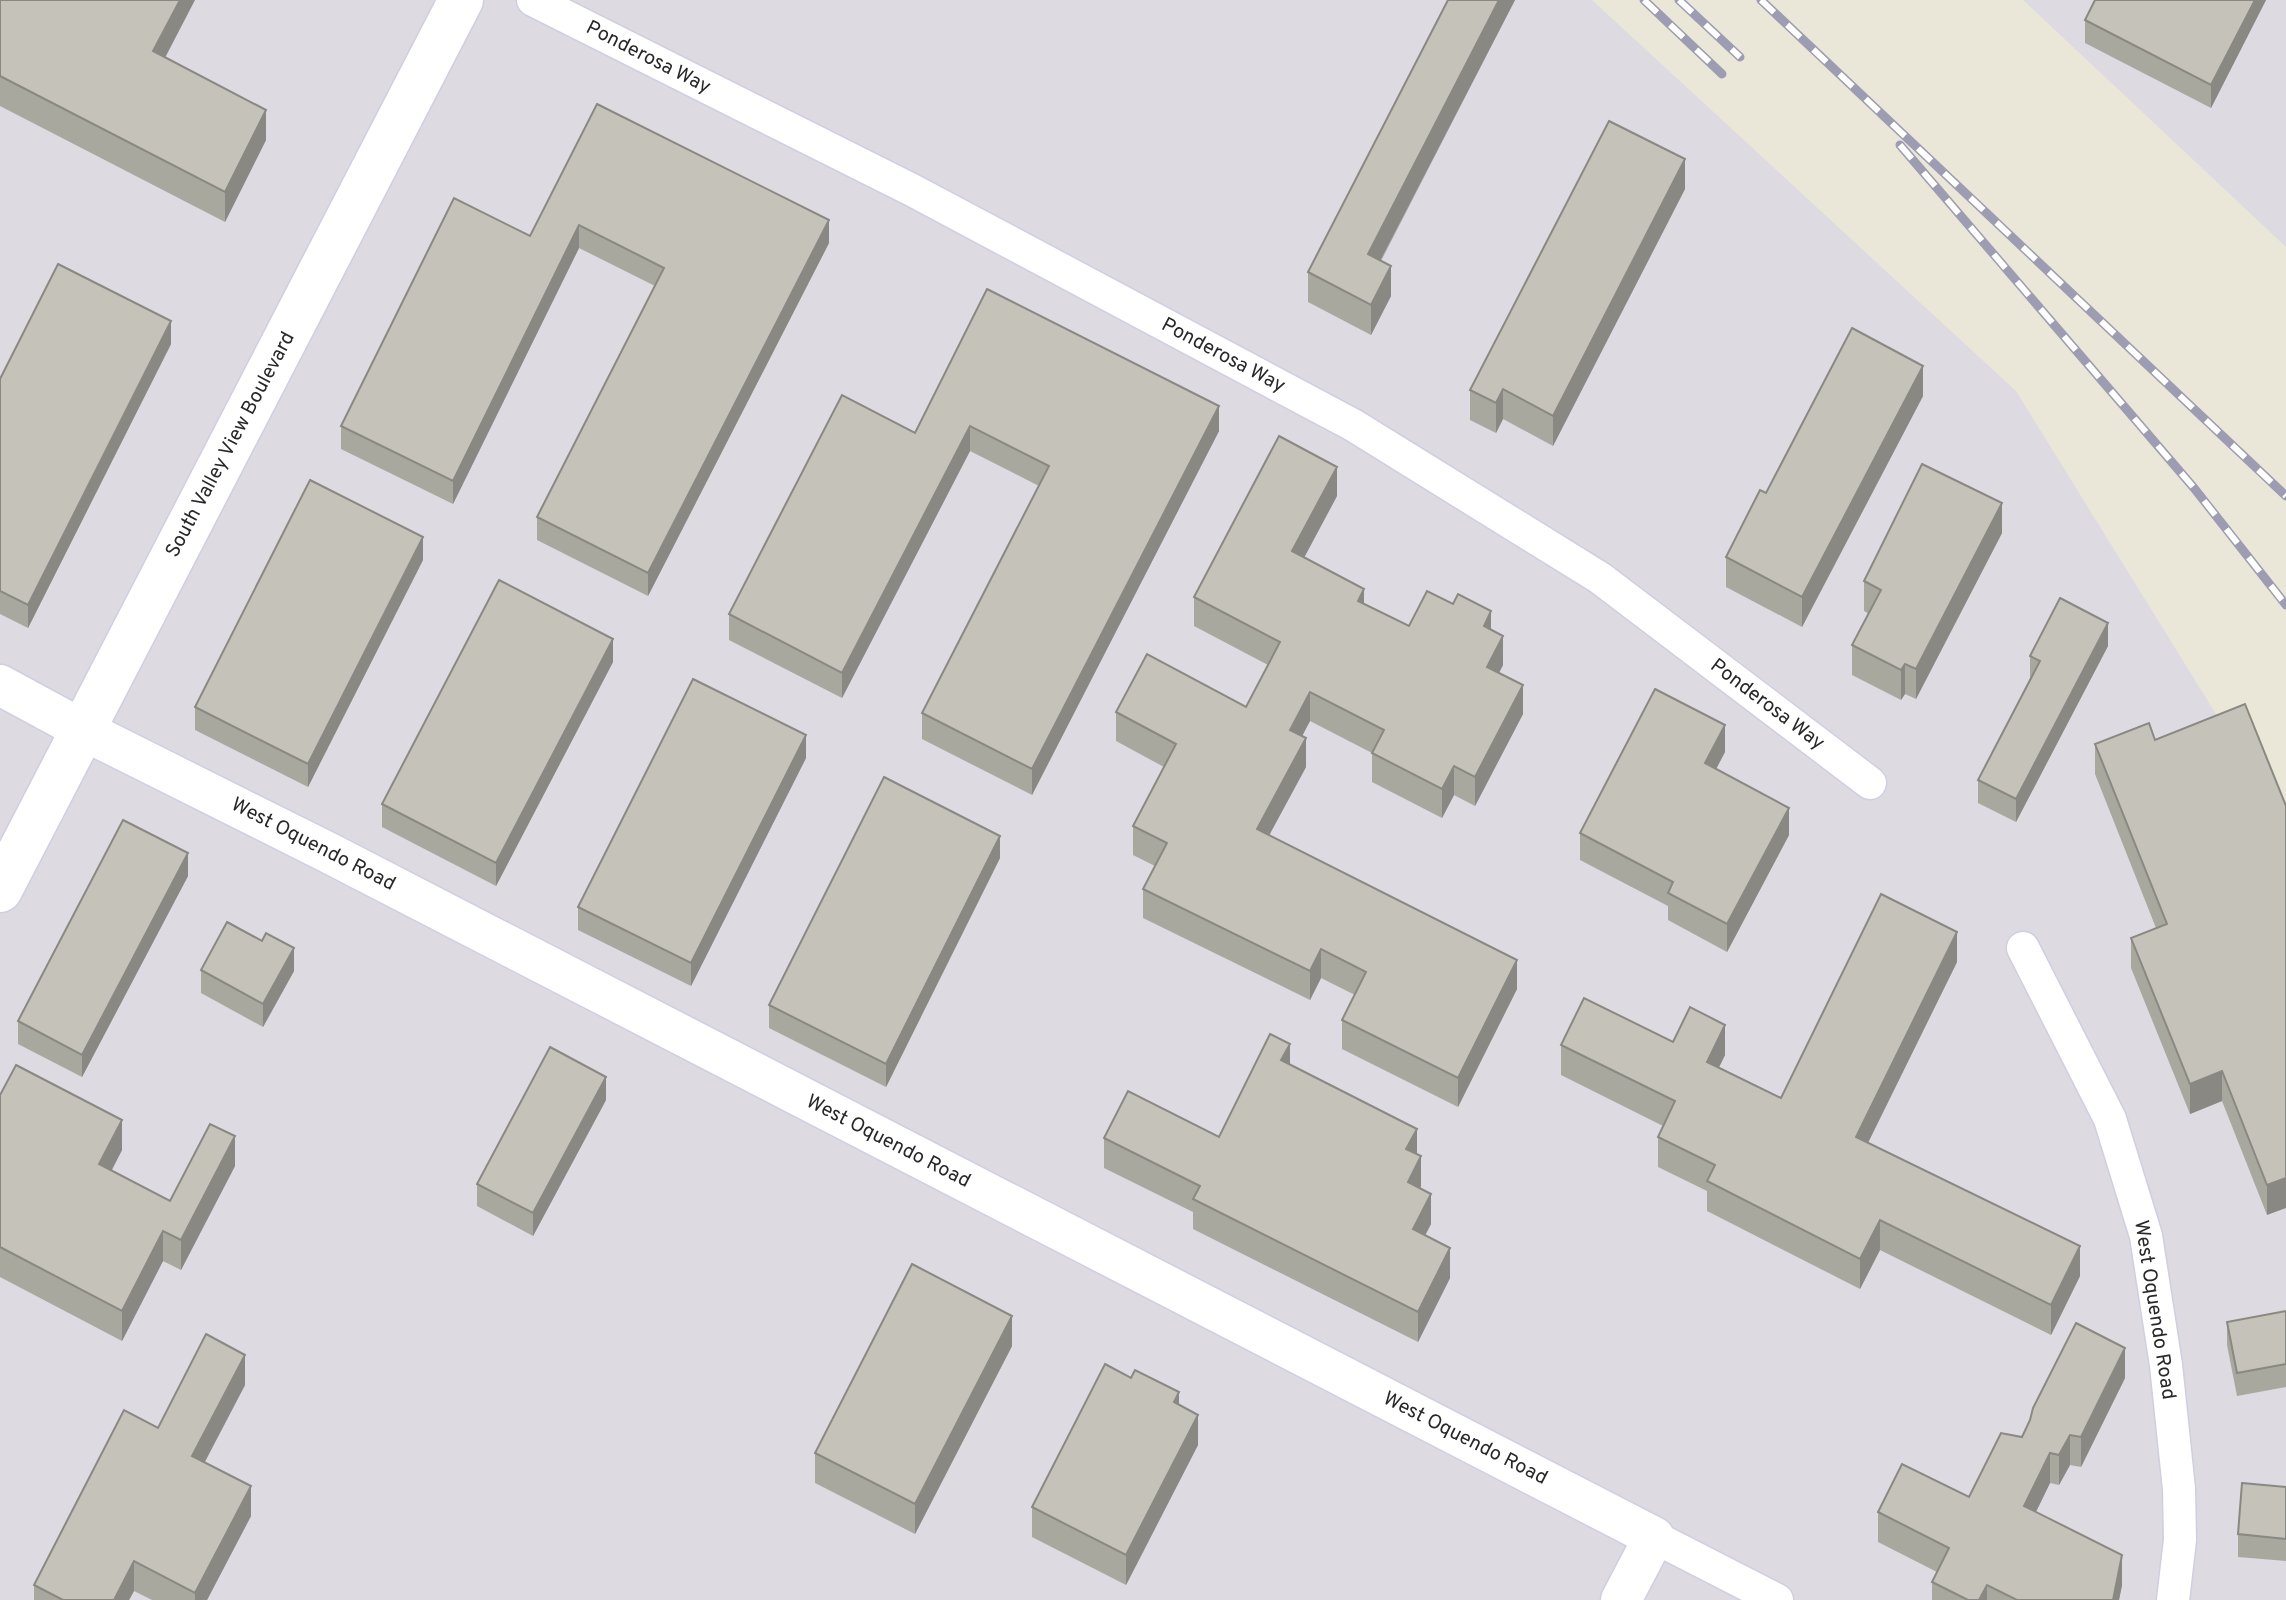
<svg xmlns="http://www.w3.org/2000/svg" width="2286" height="1600" font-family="Overpass,sans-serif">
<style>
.industrial{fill:#dedae2}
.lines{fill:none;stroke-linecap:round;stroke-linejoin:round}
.minor-casing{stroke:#cfcfe1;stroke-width:35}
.tertiary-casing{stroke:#cfcfe1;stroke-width:43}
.secondary-casing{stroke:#cfcfe1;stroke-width:47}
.minor{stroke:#fff;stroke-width:32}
.tertiary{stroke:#fff;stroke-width:40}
.secondary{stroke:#fff;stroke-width:44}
.rail-casing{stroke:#9e9cb2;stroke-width:9}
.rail{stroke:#fff;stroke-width:6;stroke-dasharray:18;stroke-linecap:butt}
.wall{fill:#a9a89f}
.shaded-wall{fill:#8a8882}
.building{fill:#c5c3b9;stroke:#8a8882;stroke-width:2}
.labels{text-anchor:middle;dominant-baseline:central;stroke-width:6;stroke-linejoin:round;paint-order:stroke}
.street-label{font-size:20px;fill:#282828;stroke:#fff}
</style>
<rect width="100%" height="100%" fill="#eae7d9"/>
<g class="industrial">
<path d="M0 0H1592L2016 391 2286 827V1600H0Z"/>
<path d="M2023 0H2286V247Z"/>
</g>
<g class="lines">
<defs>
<g id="minor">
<path d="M533 0 912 190 1353 425 1600 578 1870 783"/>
<path d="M2023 948 2110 1119 2146 1236 2166 1365 2179 1489 2180 1540 2173 1600"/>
<path d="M1654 1537 1777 1600"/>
</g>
<path id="tertiary" d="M0 685 83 730 331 854 1654 1537 1621 1600"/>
<path id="secondary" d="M0 890 461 0"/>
</defs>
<use href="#minor" class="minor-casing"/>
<use href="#tertiary" class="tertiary-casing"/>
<use href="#secondary" class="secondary-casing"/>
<use href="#minor" class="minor"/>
<use href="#tertiary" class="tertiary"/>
<use href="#secondary" class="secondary"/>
<defs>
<g id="rail">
<path d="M1644 0 1722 74"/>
<path d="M1679 0 1740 57"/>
<path d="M1761 0 2286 496"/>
<path d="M1900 145 2194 488 2286 605"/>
</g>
</defs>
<use href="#rail" class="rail-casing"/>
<use href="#rail" class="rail"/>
</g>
<g class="wall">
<path d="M0 0 165 57 266 140 225 222 0 106Z"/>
<path d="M1448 0H1515L1381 261 1391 296 1371 335 1308 302V272Z"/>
<path d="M2266 0 2211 108 2085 43V20Z"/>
<path d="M597 104 829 243 648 596 537 540V517L655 286 579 248 453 504 341 449V426L530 236Z"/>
<path d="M1685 189 1553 446 1503 419 1496 433 1470 420V390Z"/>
<path d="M987 289 1219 431 1032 795 922 739V713L1039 486 970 451 842 698 729 640V614L915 433Z"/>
<path d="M171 344 28 628 0 614V379Z"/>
<path d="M1923 396 1802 627 1726 587V557L1766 493Z"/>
<path d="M1337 496 1304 558 1364 604 1409 626 1491 630 1503 665 1499 673 1523 714 1475 806 1454 795 1442 818 1372 782V753L1310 721 1302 736 1306 767 1269 835 1517 989 1458 1107 1342 1049V1020L1355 995 1321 978 1310 1000 1143 918V889L1155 866 1133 855V826L1164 767 1116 741V712L1246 707 1268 665 1194 626V597Z"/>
<path d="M2002 533 1916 699 1905 694 1901 700 1852 675V645L1869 614 1864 611V581Z"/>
<path d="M423 560 308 787 195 730V707Z"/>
<path d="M2108 646 2016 822 1978 803V780L2030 679V656Z"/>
<path d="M613 662 496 886 382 827V804Z"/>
<path d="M2155 740 2286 806 2267 1215 2222 1101 2190 1114 2131 968V938L2156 928 2095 774V744Z"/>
<path d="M1725 752 1716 769 1789 835 1727 952 1668 920V906L1580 860V833Z"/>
<path d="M806 758 691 986 578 930V907Z"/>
<path d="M1000 858 886 1087 769 1028V1005Z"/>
<path d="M188 876 82 1077 18 1044V1021Z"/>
<path d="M1957 962 1868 1143 2080 1276 2051 1335 1880 1250 1860 1289 1707 1211V1191L1658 1167V1137L1663 1126 1561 1075V1045L1673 1042 1725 1055 1719 1067 1781 1098Z"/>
<path d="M201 970 294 971 263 1027 201 993Z"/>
<path d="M1290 1065 1417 1154 1421 1186 1420 1188 1431 1224 1425 1235 1450 1278 1418 1342 1193 1229V1212L1104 1168V1138L1219 1137Z"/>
<path d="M0 1095 122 1150 112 1170 170 1201 235 1166 181 1270 163 1261 122 1341 0 1277Z"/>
<path d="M606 1100 533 1236 477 1206V1184Z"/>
<path d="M2286 1311V1387L2237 1396 2227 1345V1322Z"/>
<path d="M1012 1346 915 1534 815 1483V1453Z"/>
<path d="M2125 1378 2081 1467 2070 1465 2059 1485 2050 1483 2036 1512 2122 1585 2119 1600H1932V1582L1937 1572 1878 1542V1512L1969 1497 2022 1437Z"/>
<path d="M245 1385 205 1462 251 1516 207 1600H152L134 1591 129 1600H34V1585Z"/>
<path d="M1179 1405 1198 1445 1126 1585 1032 1537V1507Z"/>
<path d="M2286 1487V1561L2238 1557V1534Z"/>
</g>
<g class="shaded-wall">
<path d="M180 0H195L153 81V51Z"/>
<path d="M1499 0H1515L1368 284V254Z"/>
<path d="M2255 0H2266L2211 108V85Z"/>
<path d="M266 110V140L225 222V192Z"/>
<path d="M1685 159V189L1553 446V416Z"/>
<path d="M829 220V243L648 596V573Z"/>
<path d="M579 225V248L453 504V481Z"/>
<path d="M1391 266V296L1371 335V305Z"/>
<path d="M171 321V344L28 628V605Z"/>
<path d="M1923 366V396L1802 627V597Z"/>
<path d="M1503 389V419L1496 433V403Z"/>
<path d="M1219 406V431L1032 795V769Z"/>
<path d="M970 426V451L842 698V673Z"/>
<path d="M1337 467V496L1292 580V551Z"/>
<path d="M2002 503V533L1916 699V669Z"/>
<path d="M423 537V560L308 787V764Z"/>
<path d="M1364 589V618L1358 601Z"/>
<path d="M1491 611V640L1484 626Z"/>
<path d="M2108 623V646L2016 822V799Z"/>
<path d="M1503 636V665L1487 696V667Z"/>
<path d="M613 639V662L496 886V863Z"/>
<path d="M1905 664V694L1901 700V670Z"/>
<path d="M1523 685V714L1475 806V777Z"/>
<path d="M1310 692V721L1290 759V730Z"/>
<path d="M1725 725V752L1705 790V763Z"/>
<path d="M806 735V758L691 986V963Z"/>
<path d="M1306 738V767L1257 858V829Z"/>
<path d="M1454 766V795L1442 818V789Z"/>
<path d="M1789 808V835L1727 952V924Z"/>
<path d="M1000 836V858L886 1087V1064Z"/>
<path d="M188 853V876L82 1077V1055Z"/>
<path d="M1957 932V962L1856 1167V1137Z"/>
<path d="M294 948V971L263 1027V1004Z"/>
<path d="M1321 949V978L1310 1000V971Z"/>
<path d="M1517 960V989L1458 1107V1078Z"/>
<path d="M1725 1025V1055L1707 1092V1062Z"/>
<path d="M1290 1044V1074L1281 1060Z"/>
<path d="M2222 1071V1101L2190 1114V1084Z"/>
<path d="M606 1077V1100L533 1236V1213Z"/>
<path d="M122 1120V1150L99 1194V1164Z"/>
<path d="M1417 1129V1159L1406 1149Z"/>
<path d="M235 1136V1166L181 1270V1240Z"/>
<path d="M1421 1156V1186L1408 1212V1182Z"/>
<path d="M2286 1178V1208L2267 1215V1185Z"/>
<path d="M1431 1194V1224L1413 1259V1229Z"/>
<path d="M1880 1220V1250L1860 1289V1259Z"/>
<path d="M163 1231V1261L122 1341V1311Z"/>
<path d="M2080 1246V1276L2051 1335V1305Z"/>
<path d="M1450 1248V1278L1418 1342V1312Z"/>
<path d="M1012 1316V1346L915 1534V1504Z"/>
<path d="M2125 1348V1378L2081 1467V1437Z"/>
<path d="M245 1355V1385L192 1486V1456Z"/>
<path d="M1179 1392V1422L1174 1402Z"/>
<path d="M1198 1415V1445L1126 1585V1555Z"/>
<path d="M2070 1435V1465L2059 1485V1455Z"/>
<path d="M2050 1453V1483L2024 1536V1506Z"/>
<path d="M251 1486V1516L207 1600H195V1593Z"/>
<path d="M2122 1555V1585L2119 1600H2113Z"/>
<path d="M134 1561V1591L129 1600H114Z"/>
<path d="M1987 1585V1600H1979Z"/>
</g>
<g class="building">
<path d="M0 0H180L153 51 266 110 225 192 0 76Z"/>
<path d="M1448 0H1499L1368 254 1391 266 1371 305 1308 272Z"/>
<path d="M2095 0H2255L2211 85 2085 20Z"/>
<path d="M597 104 829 220 648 573 537 517 664 268 579 225 453 481 341 426 454 198 530 236Z"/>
<path d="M1609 121 1685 159 1553 416 1503 389 1496 403 1470 390Z"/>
<path d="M58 264 171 321 28 605 0 591V379Z"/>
<path d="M987 289 1219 406 1032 769 922 713 1049 466 970 426 842 673 729 614 842 395 915 433Z"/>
<path d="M1852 328 1923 366 1802 597 1726 557 1760 490 1766 493Z"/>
<path d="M1279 436 1337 467 1292 551 1364 589 1358 601 1409 626 1427 591 1453 604 1458 594 1491 611 1484 626 1503 636 1487 667 1523 685 1475 777 1454 766 1442 789 1372 753 1384 730 1310 692 1290 730 1306 738 1257 829 1517 960 1458 1078 1342 1020 1366 972 1321 949 1310 971 1143 889 1167 843 1133 826 1176 744 1116 712 1147 654 1246 707 1280 642 1194 597Z"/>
<path d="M1922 464 2002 503 1916 669 1905 664 1901 670 1852 645 1881 590 1864 581Z"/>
<path d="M310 480 423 537 308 764 195 707Z"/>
<path d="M499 580 613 639 496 863 382 804Z"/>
<path d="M2060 598 2108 623 2016 799 1978 780 2040 661 2030 656Z"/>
<path d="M693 679 806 735 691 963 578 907Z"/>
<path d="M1655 689 1725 725 1705 763 1789 808 1727 924 1668 893 1673 882 1580 833Z"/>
<path d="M2245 704 2286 806V1178L2267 1185 2222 1071 2190 1084 2131 938 2167 924 2095 744 2149 723 2155 740Z"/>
<path d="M884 777 1000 836 886 1064 769 1005Z"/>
<path d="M123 820 188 853 82 1055 18 1021Z"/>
<path d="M1881 894 1957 932 1856 1137 2080 1246 2051 1305 1880 1220 1860 1259 1707 1181 1715 1165 1658 1137 1675 1101 1561 1045 1584 998 1673 1042 1690 1007 1725 1025 1707 1062 1781 1098Z"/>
<path d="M227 922 262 941 266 933 294 948 263 1004 201 970Z"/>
<path d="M1270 1034 1290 1044 1281 1060 1417 1129 1406 1149 1421 1156 1408 1182 1431 1194 1413 1229 1450 1248 1418 1312 1193 1199 1200 1186 1104 1138 1128 1091 1219 1137Z"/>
<path d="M550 1047 606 1077 533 1213 477 1184Z"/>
<path d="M16 1065 122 1120 99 1164 170 1201 210 1124 235 1136 181 1240 163 1231 122 1311 0 1247V1095Z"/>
<path d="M912 1264 1012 1316 915 1504 815 1453Z"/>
<path d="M2286 1311V1364L2237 1373 2227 1322Z"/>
<path d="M2076 1323 2125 1348 2081 1437 2070 1435 2059 1455 2050 1453 2024 1506 2122 1555 2113 1600H2017L1987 1585 1979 1600H1968L1932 1582 1949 1548 1878 1512 1902 1464 1969 1497 2001 1433 2022 1437 2030 1420 2033 1408Z"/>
<path d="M206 1334 245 1355 192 1456 251 1486 195 1593 134 1561 114 1600H63L34 1585 124 1410 158 1428Z"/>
<path d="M1105 1364 1131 1378 1135 1370 1179 1392 1174 1402 1198 1415 1126 1555 1032 1507Z"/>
<path d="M2242 1483 2286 1487V1539L2238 1534Z"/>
</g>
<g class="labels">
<g class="street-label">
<text transform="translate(648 58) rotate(27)">Ponderosa Way</text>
<text transform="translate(1223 356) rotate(28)">Ponderosa Way</text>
<text transform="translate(231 445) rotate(-62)">South Valley View Boulevard</text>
<text transform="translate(1767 705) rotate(37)">Ponderosa Way</text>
<text transform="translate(313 845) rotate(27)">West Oquendo Road</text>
<text transform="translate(888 1142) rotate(27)">West Oquendo Road</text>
<text transform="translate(2154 1310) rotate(81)">West Oquendo Road</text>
<text transform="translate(1465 1439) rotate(27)">West Oquendo Road</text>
</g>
</g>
</svg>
